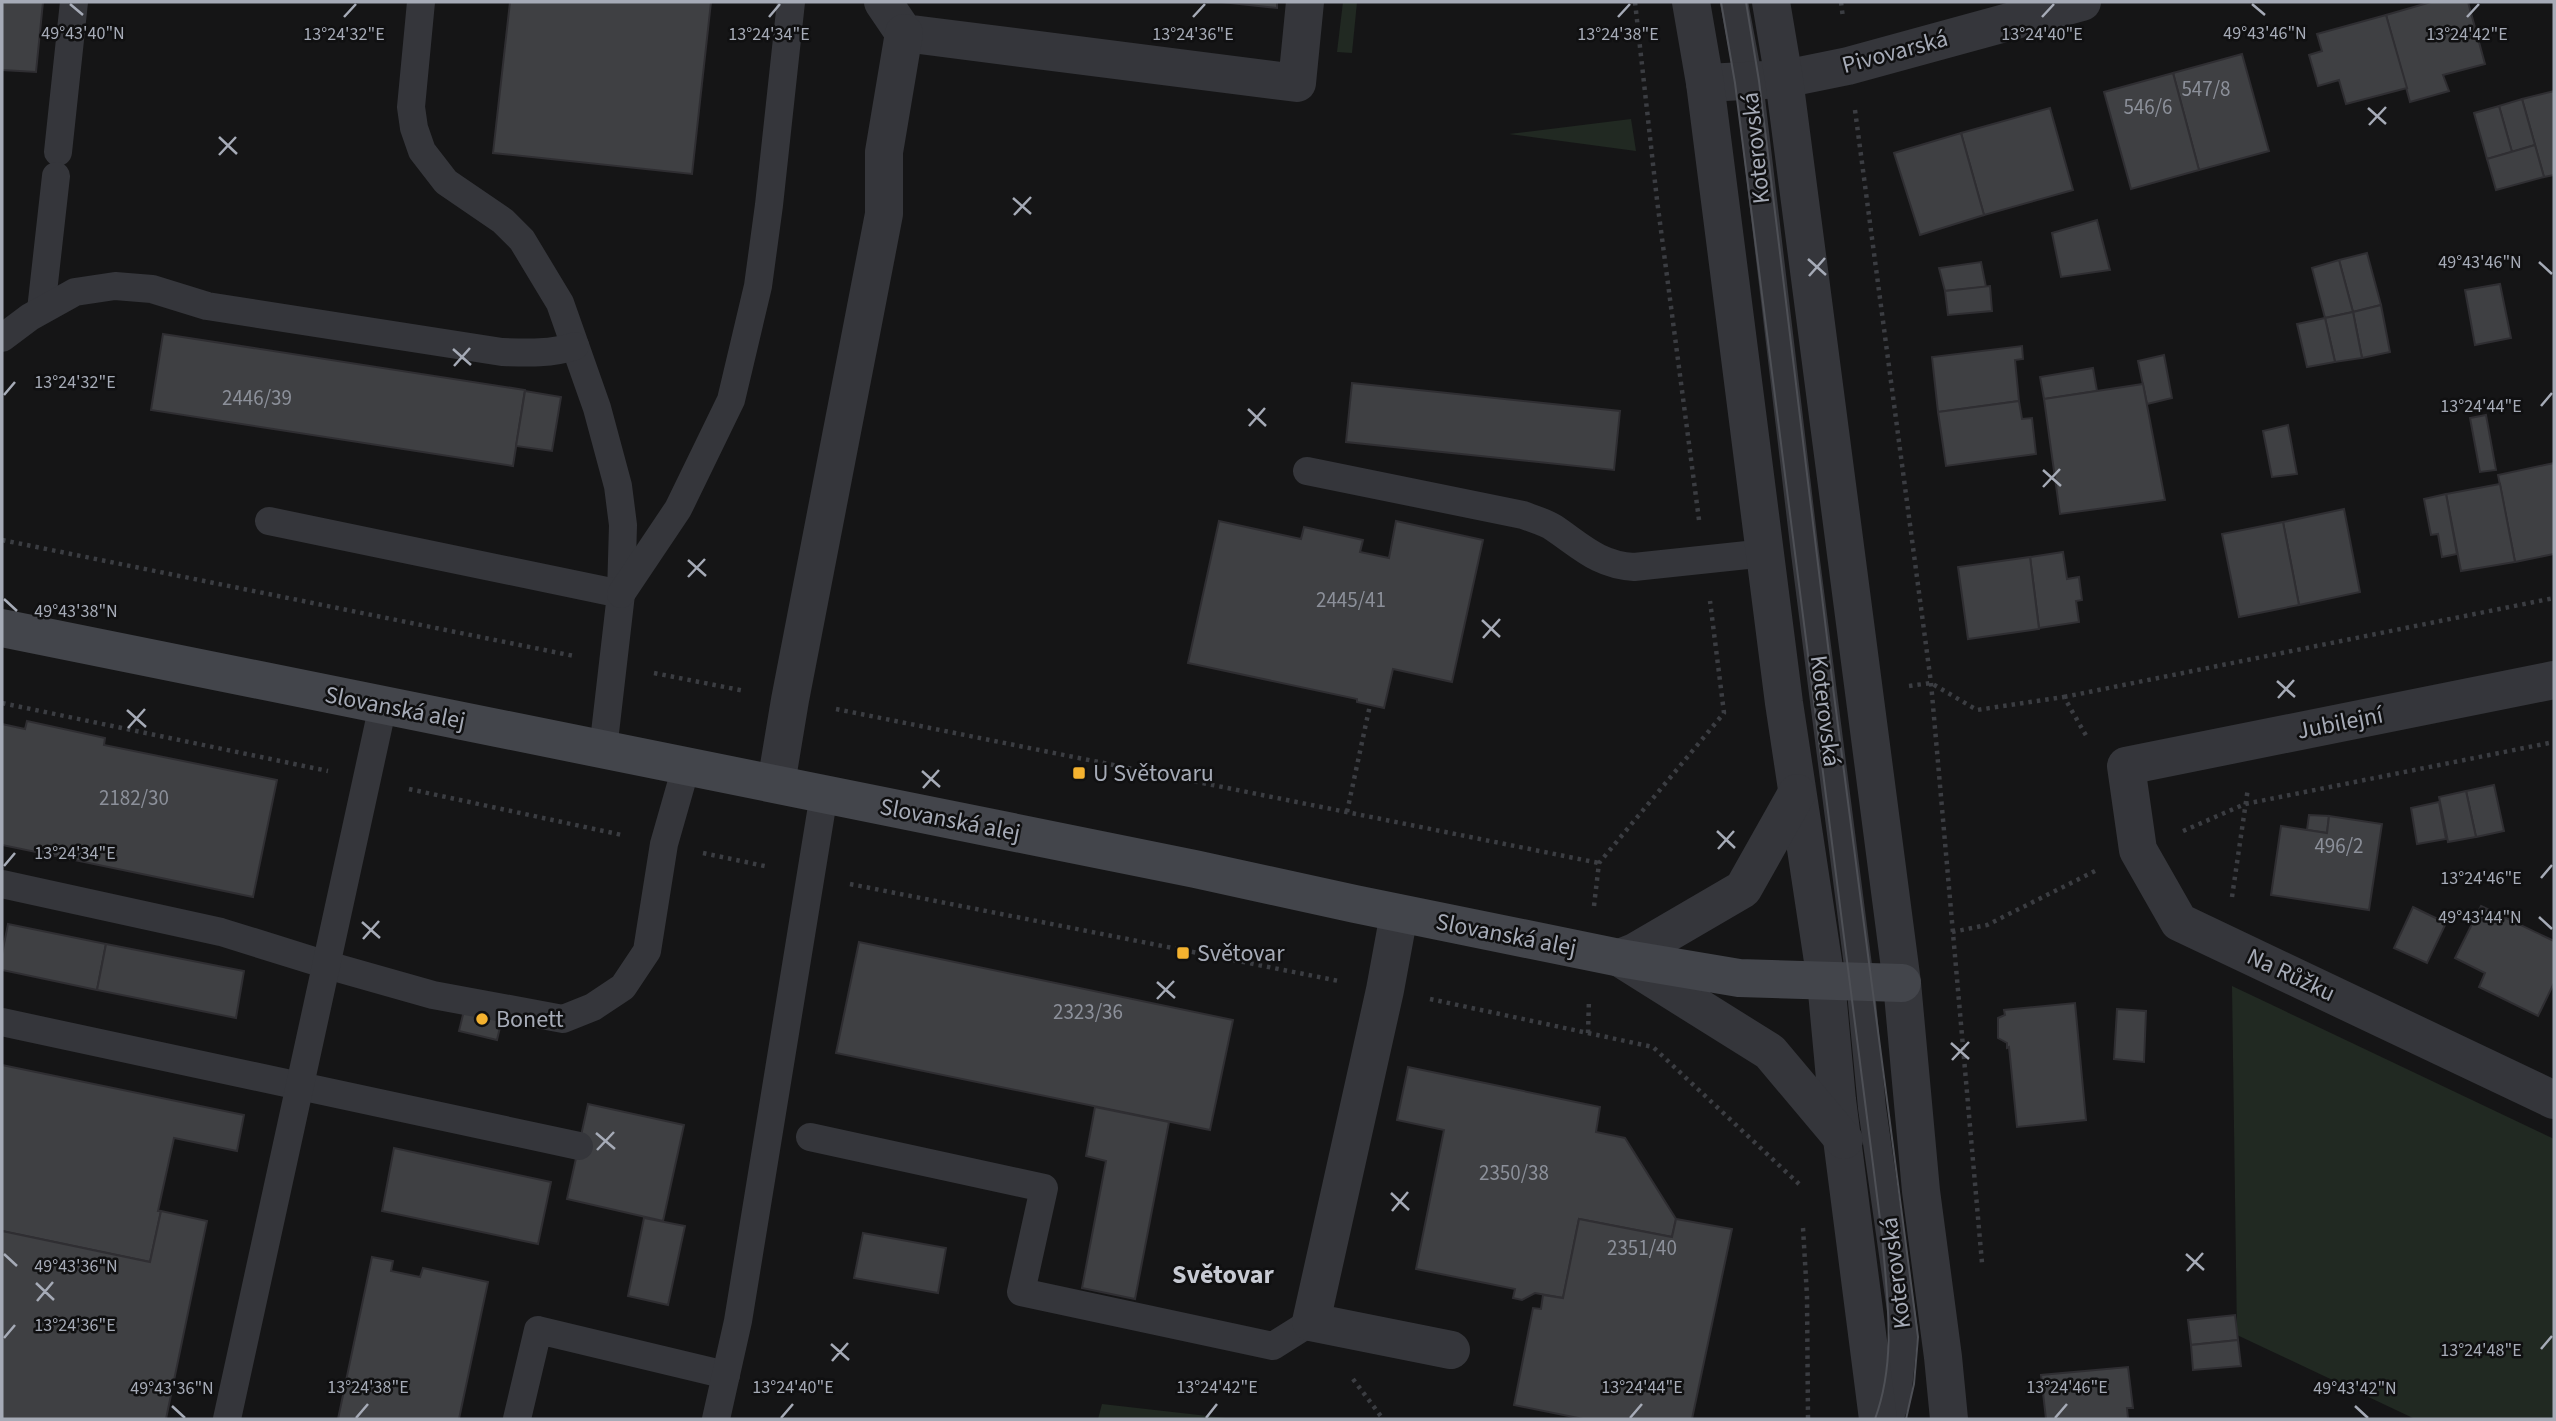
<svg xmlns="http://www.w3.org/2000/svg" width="2556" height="1421" font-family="'Source Sans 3',sans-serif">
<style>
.green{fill:#212922}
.building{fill:#3f4043;stroke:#2f2e32;stroke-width:2}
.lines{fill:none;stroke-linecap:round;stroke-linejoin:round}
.path{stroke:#3b3d42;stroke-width:4.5;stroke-dasharray:3.5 5;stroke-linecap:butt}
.service{stroke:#35363b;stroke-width:28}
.minor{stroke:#35363b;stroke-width:38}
.tertiary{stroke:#35363b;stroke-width:38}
.secondary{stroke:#43454b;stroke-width:38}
.tram{stroke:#4e5056;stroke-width:2}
.ticks{fill:none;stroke:#a6abb7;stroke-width:2.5}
.poi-dot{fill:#f4b22f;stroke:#101011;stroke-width:2.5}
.labels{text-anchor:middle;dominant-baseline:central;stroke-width:5;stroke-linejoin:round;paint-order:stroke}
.number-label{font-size:21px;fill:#8c909a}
.street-label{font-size:24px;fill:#a6abb7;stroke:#101011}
.poi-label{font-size:24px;fill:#a6abb7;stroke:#101011;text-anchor:start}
.neighbourhood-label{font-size:26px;font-weight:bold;fill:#c7cad3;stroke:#101011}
.ticks-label{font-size:18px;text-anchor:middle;fill:#a6abb7;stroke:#101011;stroke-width:5;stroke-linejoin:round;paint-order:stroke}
</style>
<rect width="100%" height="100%" fill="#151516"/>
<g class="green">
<path d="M1343 2H1357L1352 53 1337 52Z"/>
<path d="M1631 119 1636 151 1509 134Z"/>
<path d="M2232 986 2554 1139V1419H2415L2237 1335Z"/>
<path d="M1102 1404 1234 1419H1098Z"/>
</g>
<g class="building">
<path d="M2 2H43L36 72 2 70Z"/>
<path d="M510 2H711L692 174 493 153Z"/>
<path d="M1221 2H1277V8Z"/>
<path d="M2431 2H2468L2485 64 2443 75 2449 91 2410 102 2386 15Z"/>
<path d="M2386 15 2407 88 2346 104 2339 80 2318 86 2309 55 2322 51 2317 34Z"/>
<path d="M2242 54 2269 151 2199 170 2173 73Z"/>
<path d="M2173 73 2199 170 2131 189 2104 92Z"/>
<path d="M2554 91V175L2544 177 2522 99Z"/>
<path d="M2522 99 2535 145 2512 152 2499 106Z"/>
<path d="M2499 106 2512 152 2487 159 2474 113Z"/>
<path d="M2050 108 2073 190 1984 215 1961 133Z"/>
<path d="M1961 133 1984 215 1920 235 1894 153Z"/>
<path d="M2535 145 2544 177 2496 190 2487 159Z"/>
<path d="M2097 220 2110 270 2061 277 2052 233Z"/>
<path d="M2367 253 2381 305 2353 312 2339 260Z"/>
<path d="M2339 260 2353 312 2325 318 2312 268Z"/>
<path d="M1981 262 1986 287 1945 291 1939 268Z"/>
<path d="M2500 284 2511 338 2475 345 2465 290Z"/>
<path d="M1990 286 1992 311 1948 315 1945 291Z"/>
<path d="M2381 305 2390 352 2362 358 2353 312Z"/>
<path d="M2353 312 2362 358 2335 362 2325 318Z"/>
<path d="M2325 318 2335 362 2307 367 2297 324Z"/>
<path d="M163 334 525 390 513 466 151 410Z"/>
<path d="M2022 346 2023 359 2015 360 2019 401 1938 412 1932 357Z"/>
<path d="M2164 355 2172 398 2147 404 2138 361Z"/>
<path d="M2093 368 2097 391 2044 399 2040 377Z"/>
<path d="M1352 383 1620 411 1614 470 1346 442Z"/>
<path d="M2143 384 2165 500 2060 514 2044 399Z"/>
<path d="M525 391 561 397 552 451 516 446Z"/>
<path d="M2019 401 2022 419 2032 418 2036 454 1946 466 1938 412Z"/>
<path d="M2486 415 2496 470 2480 472 2470 418Z"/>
<path d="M2288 425 2297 474 2272 477 2263 431Z"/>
<path d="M2554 463V554L2515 562 2498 475Z"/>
<path d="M2500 484 2515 562 2461 571 2446 494Z"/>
<path d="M2446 494 2457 554 2442 557 2438 534 2431 535 2424 499Z"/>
<path d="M2344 509 2360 592 2299 605 2283 522Z"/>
<path d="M1219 521 1301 539 1304 527 1363 540 1360 552 1389 558 1396 521 1483 540 1452 682 1393 669 1384 708 1357 702V699L1188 663Z"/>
<path d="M2283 522 2299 605 2239 617 2222 534Z"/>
<path d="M2063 552 2067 579 2079 577 2082 600 2076 601 2079 622 2039 628 2030 557Z"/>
<path d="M2030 557 2039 629 1968 639 1958 567Z"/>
<path d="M27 721 105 738 104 745 277 780 253 897 2 845V724L25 729Z"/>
<path d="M2494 785 2504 831 2476 837 2466 791Z"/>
<path d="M2466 791 2476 837 2448 842 2439 797Z"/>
<path d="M2439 802 2446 839 2417 844 2411 808Z"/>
<path d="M2309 815 2329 816 2327 833 2307 830Z"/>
<path d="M2329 816 2382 824 2369 910 2271 895 2281 826 2327 833Z"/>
<path d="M2481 906 2554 941V983L2538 1016 2479 987 2485 973 2455 958Z"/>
<path d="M2413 907 2446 923 2427 963 2394 948Z"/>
<path d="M8 924 106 944 97 990 2 970V954Z"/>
<path d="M859 942 1233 1020 1210 1130 836 1053Z"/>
<path d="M106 944 244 971 236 1018 97 990Z"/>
<path d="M468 994 506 1002 497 1040 459 1031Z"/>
<path d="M2075 1003 2086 1120 2017 1127 2009 1047 2007 1048V1043L1998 1038V1018L2005 1015 2004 1010Z"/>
<path d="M2117 1009 2146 1011 2144 1062 2114 1059Z"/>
<path d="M2 1065 244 1115 237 1151 174 1138 158 1211H161L150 1262 2 1231Z"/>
<path d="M1408 1067 1600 1107 1596 1132 1625 1138 1676 1219 1672 1237 1579 1219 1563 1298 1535 1293 1522 1300 1513 1298 1515 1289 1416 1269 1444 1130 1397 1120Z"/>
<path d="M588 1104 684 1125 663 1221 567 1199Z"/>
<path d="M1095 1107 1169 1122 1135 1299 1082 1288 1106 1161 1086 1156Z"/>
<path d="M394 1148 551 1182 538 1244 382 1211Z"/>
<path d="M161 1211 207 1221 166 1419H2V1231L150 1262Z"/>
<path d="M644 1218 685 1226 668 1305 628 1296Z"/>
<path d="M1579 1219 1672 1237 1676 1219 1732 1229 1692 1419H1583L1514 1405 1533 1308 1541 1309 1543 1295 1563 1298Z"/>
<path d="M863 1233 946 1248 938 1293 854 1278Z"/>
<path d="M372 1257 393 1261 391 1271 420 1277 423 1268 488 1282 459 1419H338Z"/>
<path d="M2235 1315 2238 1340 2191 1345 2188 1320Z"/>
<path d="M2238 1340 2241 1366 2193 1370 2191 1345Z"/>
<path d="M2128 1367 2133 1408H2127L2128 1419H2046L2041 1375Z"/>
</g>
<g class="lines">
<g class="path">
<path d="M1635 2 1657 200 1699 520"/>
<path d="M1841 2 1843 18"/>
<path d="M1855 110 1931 683 1982 1263"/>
<path d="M2 540 574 656"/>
<path d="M654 673 745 691"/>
<path d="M1909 686 1931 683 1977 710 2064 697 2088 739"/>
<path d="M2064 697 2554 598"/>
<path d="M2 703 328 771"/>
<path d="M836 709 1599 863"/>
<path d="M409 789 622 835"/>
<path d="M1347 812 1370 705"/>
<path d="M2183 831 2245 804 2554 742"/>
<path d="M703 853 769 867"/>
<path d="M850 884 1339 981"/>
<path d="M2232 897 2248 788"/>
<path d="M1594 906 1599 863 1724 713 1710 601"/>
<path d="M1952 932 1987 925 2095 871"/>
<path d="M1430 999 1653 1047 1799 1184"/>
<path d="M1588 1033 1589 999"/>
<path d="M1803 1228 1807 1296 1808 1419"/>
<path d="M1353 1379 1383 1419"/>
</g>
<g class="service">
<path d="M421 2 411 107 414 128 422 151 446 182 503 221 522 240 560 303 597 408 618 486 623 525 621 594"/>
<path d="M1734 2 1749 82 1805 553 1860 981 1872 1108 1904 1331 1897 1398 1889 1419"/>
<path d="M58 152 74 2"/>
<path d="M41 310 56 176"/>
<path d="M2 338 30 317 75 292 115 286 152 289 207 306 502 352C528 353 551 354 575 346"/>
<path d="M1307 471 1523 515C1533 519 1545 522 1554 528 1582 547 1599 565 1634 567L1766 553"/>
<path d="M269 521 621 594 603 750"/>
<path d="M621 594 678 509 731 400 758 286 769 205 791 2"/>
<path d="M2 884 221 932 327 965 433 995 563 1019 593 1007 623 987 647 951 664 844 686 767"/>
<path d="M2 1022 579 1146"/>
<path d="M810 1137 1044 1188 1021 1292 1273 1346 1311 1322"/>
<path d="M227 1419 383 705"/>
<path d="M517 1419 538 1330 726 1375"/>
<path d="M716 1419 738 1321 824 794"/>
</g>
<g class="minor">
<path d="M883 2 904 33 1297 83 1305 2"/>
<path d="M1705 83 1784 79 1848 66 2082 2"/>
<path d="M2554 680 2126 766 2138 850 2179 922 2554 1100"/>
<path d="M776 784 790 700 884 214V152L904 33"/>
<path d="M1399 914 1385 990 1311 1322 1451 1350"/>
</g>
<g class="tertiary">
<path d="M1691 2 1705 83 1784 703 1826 981 1837 1100 1878 1419"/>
<path d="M1771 2 1784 79 1902 983 1921 1191 1943 1357 1949 1419"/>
<path d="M1620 958 1770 1052 1844 1140"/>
<path d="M1620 958 1635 952 1743 889 1797 793"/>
</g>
<path class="secondary" d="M2 628 1195 869 1355 904 1620 958 1739 978 1902 983"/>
<g class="tram">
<path d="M1721 2 1735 83 1882 1235C1887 1297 1897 1359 1875 1419"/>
<path d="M1746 2 1759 81 1834 695 1918 1337 1914 1384 1906 1419"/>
</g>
</g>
<path class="ticks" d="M70 4 83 15M2252 4 2265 15M344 17 356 4M769 17 780 4M1193 17 1205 4M1618 17 1630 4M2042 17 2054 4M2467 17 2479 4M2368 108 2386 124M2369 125 2386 107M219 137 237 154M219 155 236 137M1013 198 1031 214M1014 215 1031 197M1808 259 1826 275M2539 262 2552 274M1809 276 1825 258M453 349 471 365M454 366 470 348M4 395 15 382M2541 406 2552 393M1248 409 1266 426M1249 426 1265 408M2043 470 2061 486M2043 487 2060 469M688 560 706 576M688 577 705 559M4 599 17 611M1482 620 1500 637M1483 638 1500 619M2277 681 2295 697M2278 698 2294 680M127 710 146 727M128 728 145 709M922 771 940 787M923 788 939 770M1717 831 1735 848M1718 849 1734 831M4 866 15 853M2541 878 2552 865M2539 917 2552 929M362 922 380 938M363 939 379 921M1157 982 1175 998M1157 999 1174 981M1951 1043 1969 1059M1952 1060 1969 1042M596 1133 615 1149M597 1150 614 1132M1391 1193 1409 1210M1392 1211 1408 1192M4 1254 17 1266M2186 1254 2204 1270M2187 1271 2203 1253M36 1283 54 1300M37 1301 53 1282M4 1338 15 1325M831 1344 849 1360M2541 1349 2552 1336M832 1361 848 1343M172 1406 185 1418M2355 1406 2368 1418M356 1418 368 1404M781 1418 793 1404M1206 1418 1217 1404M1630 1418 1642 1404M2055 1418 2067 1404"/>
<g class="poi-dot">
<rect x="1072" y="766" width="14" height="14" rx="3.5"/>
<rect x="1176" y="946" width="14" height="14" rx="3.5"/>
<circle cx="482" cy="1019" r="7"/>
</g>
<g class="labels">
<g class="number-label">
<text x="2206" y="89">547/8</text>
<text x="2148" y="107">546/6</text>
<text x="257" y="398">2446/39</text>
<text x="1351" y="600">2445/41</text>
<text x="134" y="798">2182/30</text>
<text x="2339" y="846">496/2</text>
<text x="1088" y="1012">2323/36</text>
<text x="1514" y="1173">2350/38</text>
<text x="1642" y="1248">2351/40</text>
</g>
<g class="street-label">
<text transform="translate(1895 52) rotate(-15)">Pivovarská</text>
<text transform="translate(1756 148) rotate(-96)">Koterovská</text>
<text transform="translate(395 708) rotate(11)">Slovanská alej</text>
<text transform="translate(1825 711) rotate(83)">Koterovská</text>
<text transform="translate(2340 723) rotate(-11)">Jubilejní</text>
<text transform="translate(950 820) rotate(11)">Slovanská alej</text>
<text transform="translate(1506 935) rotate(11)">Slovanská alej</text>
<text transform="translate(2291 975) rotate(25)">Na Růžku</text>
<text transform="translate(1896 1273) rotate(-97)">Koterovská</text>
</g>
<g class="poi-label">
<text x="1093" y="773">U Světovaru</text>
<text x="1197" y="953">Světovar</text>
<text x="496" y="1019">Bonett</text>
</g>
<g class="neighbourhood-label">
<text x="1223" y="1274">Světovar</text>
</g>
</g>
<g class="ticks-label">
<text x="83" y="39">49°43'40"N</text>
<text x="2265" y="39">49°43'46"N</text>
<text x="344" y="40">13°24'32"E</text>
<text x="769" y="40">13°24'34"E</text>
<text x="1193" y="40">13°24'36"E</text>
<text x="1618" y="40">13°24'38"E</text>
<text x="2042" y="40">13°24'40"E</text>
<text x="2467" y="40">13°24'42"E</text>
<text x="2480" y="268">49°43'46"N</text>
<text x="75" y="388">13°24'32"E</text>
<text x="2481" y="412">13°24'44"E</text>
<text x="76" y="617">49°43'38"N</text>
<text x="75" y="859">13°24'34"E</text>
<text x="2481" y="884">13°24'46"E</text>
<text x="2480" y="923">49°43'44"N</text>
<text x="76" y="1272">49°43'36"N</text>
<text x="75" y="1331">13°24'36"E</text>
<text x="2481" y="1356">13°24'48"E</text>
<text x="368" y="1393">13°24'38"E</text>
<text x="793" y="1393">13°24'40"E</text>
<text x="1217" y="1393">13°24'42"E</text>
<text x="1642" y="1393">13°24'44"E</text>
<text x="2067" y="1393">13°24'46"E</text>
<text x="172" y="1394">49°43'36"N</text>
<text x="2355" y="1394">49°43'42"N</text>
</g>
<rect width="2556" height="1421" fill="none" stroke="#a6abb7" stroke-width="7"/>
</svg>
